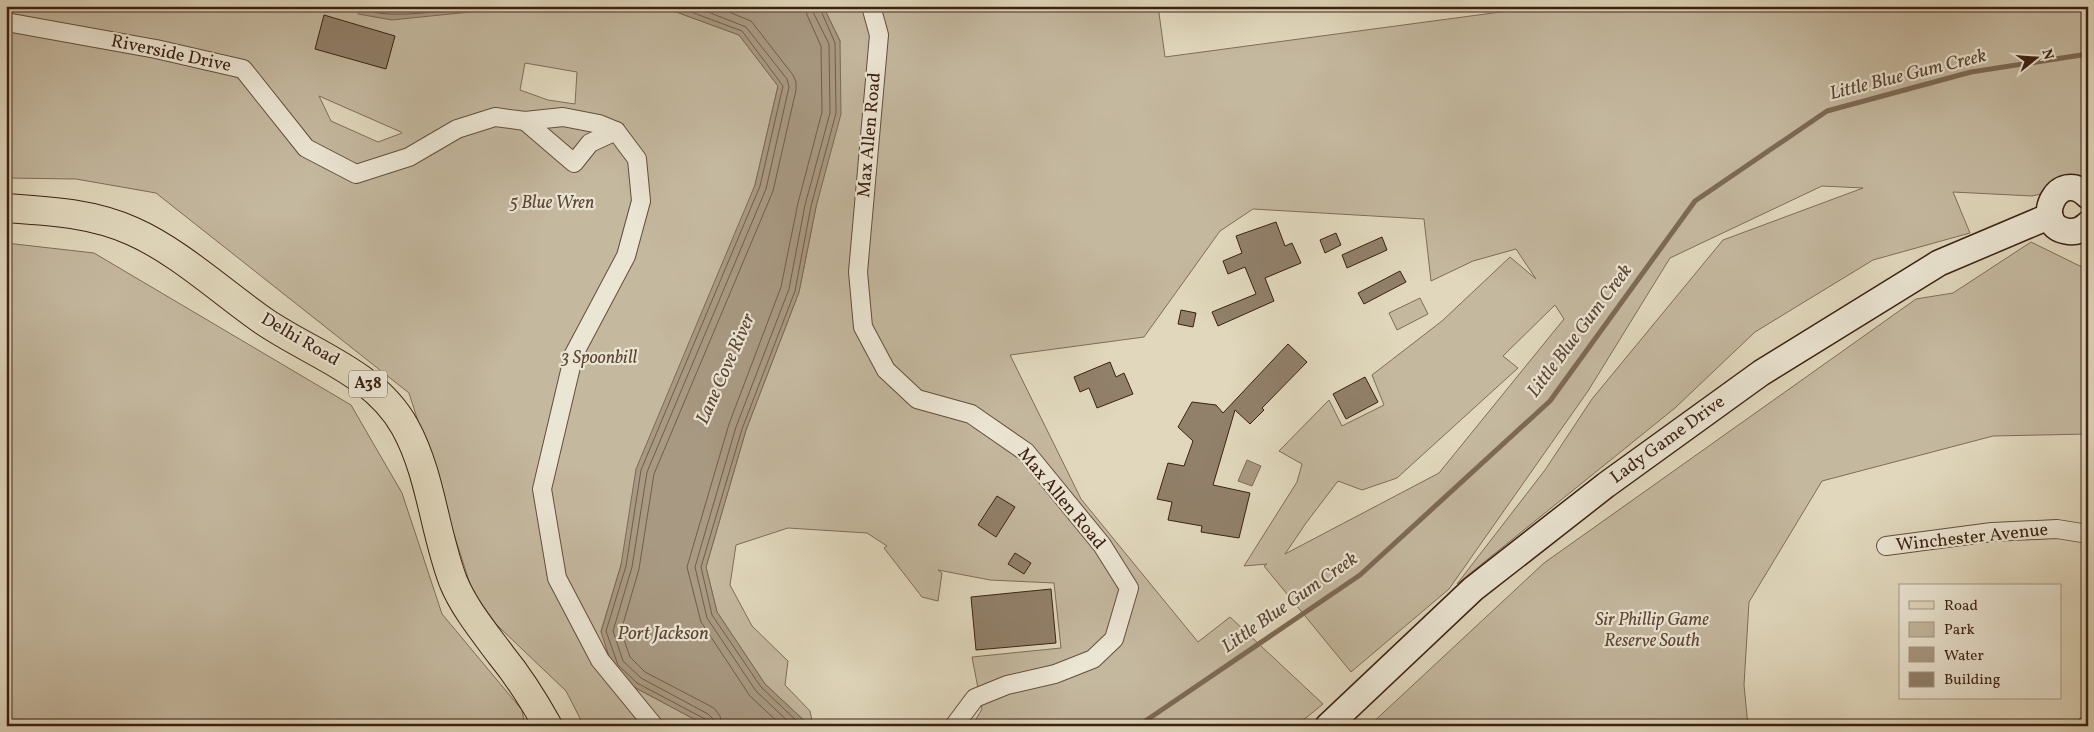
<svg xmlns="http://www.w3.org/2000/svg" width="2094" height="732" font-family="Vollkorn,serif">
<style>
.green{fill:#c4b89f;stroke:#806c58;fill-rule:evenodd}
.water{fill:#a89982;stroke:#7d6955}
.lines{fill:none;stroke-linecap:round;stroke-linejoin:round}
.shore{stroke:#725d4a;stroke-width:1}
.stream{stroke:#7d6955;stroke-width:5}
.building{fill:#91806a;stroke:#3c2112}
.minor-casing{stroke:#654e3c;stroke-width:20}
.secondary-casing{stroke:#3c2112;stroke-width:28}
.primary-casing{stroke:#3c2112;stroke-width:30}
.minor{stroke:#ebe5d3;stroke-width:18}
.secondary{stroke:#ebe5d3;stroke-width:25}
.primary{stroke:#e0d7bc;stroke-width:28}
.labels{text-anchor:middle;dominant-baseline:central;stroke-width:4.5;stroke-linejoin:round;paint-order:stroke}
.shield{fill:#ebe5d3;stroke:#705c4c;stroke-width:1}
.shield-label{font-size:16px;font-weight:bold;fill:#3c2112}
.street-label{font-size:18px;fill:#3c2112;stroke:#ebe5d3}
.park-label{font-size:18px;font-style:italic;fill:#5e4735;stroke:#ebe5d3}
.water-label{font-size:19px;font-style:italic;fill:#5c4534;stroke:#ebe5d3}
</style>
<rect width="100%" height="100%" fill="#e0d7bc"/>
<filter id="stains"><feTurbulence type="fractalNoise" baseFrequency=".004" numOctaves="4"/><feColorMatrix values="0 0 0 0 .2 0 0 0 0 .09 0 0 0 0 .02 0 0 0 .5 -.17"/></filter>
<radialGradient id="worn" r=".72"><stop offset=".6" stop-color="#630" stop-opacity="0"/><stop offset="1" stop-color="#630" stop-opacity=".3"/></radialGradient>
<g class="green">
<path d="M6 6H346L359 11 528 6H660L739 35 778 86 755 185 621 565 601 631 613 668 634 687 707 726H584L566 691 477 606 409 393 156 193 76 179 6 178ZM525 63 577 72 575 104 548 100 520 90ZM319 96 401 132 402 133 378 142 331 121Z"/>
<path d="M823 6H1158L1165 57 1545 6H2088V184L2032 196 1953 192 1970 233 1873 260 1755 332 1675 408 1457 584 1545 470 1592 399 1723 240 1863 188 1822 186 1670 258 1588 391 1449 589 1351 672 1264 566 1267 564 1244 566 1297 482 1302 464 1279 451 1329 400 1342 426 1384 405 1372 375 1442 321 1510 257 1536 279 1516 249 1473 261 1431 281 1424 219 1253 209 1220 231 1144 337 1010 355 1081 499 1198 642 1230 617 1323 704 1296 726H972L982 709 972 657 1061 648 1054 583 990 580 938 570 942 573 938 601 922 597 884 548 887 546 867 533 788 528 736 545 730 585 752 626 788 661 785 685 810 711 813 726H810L765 684 717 612 706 567 746 430 799 292 816 207 840 41ZM1555 305 1564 319 1439 473 1285 554 1306 523 1338 481 1362 490 1397 478 1518 368 1503 356Z"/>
<path d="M2031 242 2088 270V434L1993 436 1822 481 1749 602 1744 685 1748 726H1369L1544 563 1916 299 1953 293Z"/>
<path d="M6 243 94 253 351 405 402 493 442 614 522 710 525 726H6Z"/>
<path d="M1420 298 1428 314 1397 330 1389 313Z"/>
</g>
<g class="water">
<path d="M346 6H528L392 20 358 14V11Z"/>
<path d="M660 6H823L840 41 841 114 816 207 799 292 746 430 706 567 717 612 765 684 810 726H707L634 687 613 668 601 632 621 565 636 469 755 185 778 86 739 35Z"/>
<path d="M1247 460 1261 466 1252 486 1238 481Z"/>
</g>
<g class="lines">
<g class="shore">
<path d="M361 6C375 23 456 9 479 6"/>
<path d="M675 6 742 31 783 86 760 186 641 470 626 566 606 631 618 665 637 683 705 719 708 726"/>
<path d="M693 6 746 27 787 79 789 87 766 189 647 472 632 567 613 631 623 661 641 678 708 714 713 719 714 726"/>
<path d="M714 6 751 21 793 75 796 82V90L773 191 654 474 639 569 621 631 630 657 645 672 714 708 720 716 722 726"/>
<path d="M782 726 750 696 701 622 687 567 729 424 781 287 798 203 822 112 821 46 807 15 805 6"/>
<path d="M793 726 756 691 707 618 695 567 736 427 789 289 805 205 830 113 829 44 813 12 812 6"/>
<path d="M802 726 761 687 712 615 701 567 742 429 795 291 811 206 836 113 835 43 819 6"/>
</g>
<path class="stream" d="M1138 726 1360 575 1550 401 1695 201 1827 111 1971 72 2088 54"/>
</g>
<g class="building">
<path d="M324 15 395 36 386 69 315 49Z"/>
<path d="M1276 222 1285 246 1292 243 1301 263 1265 278 1274 301 1218 326 1212 312 1256 294 1245 267 1228 274 1223 261 1242 253 1236 236Z"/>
<path d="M1336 233 1341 245 1325 253 1320 240Z"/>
<path d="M1382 237 1387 250 1347 268 1342 255Z"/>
<path d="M1400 271 1406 282 1364 304 1358 293Z"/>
<path d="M1181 310 1196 313 1193 327 1178 324Z"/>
<path d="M1288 344 1307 362 1262 408 1264 410 1250 424 1235 410 1213 485 1250 493 1239 538 1201 532 1202 526 1168 520 1172 502 1157 499 1168 463 1184 466 1193 441 1178 427 1192 402 1216 405 1223 413Z"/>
<path d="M1110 362 1116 377 1124 373 1133 394 1097 408 1089 388 1080 392 1074 377Z"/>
<path d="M1365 377 1378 402 1346 419 1333 394Z"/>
<path d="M997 496 1015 507 996 537 978 525Z"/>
<path d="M1015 553 1031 563 1024 574 1008 564Z"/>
<path d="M1051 589 1056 643 976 650 971 597Z"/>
</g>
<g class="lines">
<defs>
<g id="minor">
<path d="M871 6 879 35 858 272 863 327 886 370 917 399 971 414 1026 452 1102 545 1129 588 1114 639 1093 659 1055 674 1007 685 975 698 954 726"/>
<path d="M6 22 156 49 243 69 306 148 356 174 409 157 457 129 495 117 525 121 563 117 599 124 616 131 637 159 641 201 626 256 574 354 542 489 557 578 600 660 654 726"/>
<path d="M525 121 574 163 590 143 616 131"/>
<path d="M1886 546 1992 532 2057 529 2088 534"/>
<path d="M2086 726H2088"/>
</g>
<g id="secondary">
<path d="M2088 196C2058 166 2031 224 2066 231 2075 233 2082 230 2088 224"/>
<path d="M1328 726 1473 589 1606 485 1761 373 1939 263 2050 216"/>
</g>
<path id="primary" d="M6 208C50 211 92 213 132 231 178 251 223 293 265 322 314 355 375 373 405 427 431 474 434 531 453 581 464 608 484 632 501 655 519 677 534 701 548 726"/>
</defs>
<use href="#minor" class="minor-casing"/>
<use href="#secondary" class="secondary-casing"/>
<use href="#primary" class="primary-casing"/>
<use href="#minor" class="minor"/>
<use href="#secondary" class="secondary"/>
<use href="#primary" class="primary"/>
</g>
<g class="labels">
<rect class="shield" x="349" y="370.5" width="38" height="27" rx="4"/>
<g class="shield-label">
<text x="368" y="384">A38</text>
</g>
<g class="street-label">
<text transform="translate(171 54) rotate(12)">Riverside Drive</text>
<text transform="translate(870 135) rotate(-85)">Max Allen Road</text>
<text transform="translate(300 340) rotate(30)">Delhi Road</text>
<text transform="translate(1668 440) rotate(-36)">Lady Game Drive</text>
<text transform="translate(1061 499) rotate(50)">Max Allen Road</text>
<text transform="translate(1972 538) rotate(-6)">Winchester Avenue</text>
</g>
<g class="park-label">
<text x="552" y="203">5 Blue Wren</text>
<text x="599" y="358">3 Spoonbill</text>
<text x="1652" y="620">Sir Phillip Game<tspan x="1652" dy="21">Reserve South</tspan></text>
</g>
<g class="water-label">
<text transform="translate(1908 75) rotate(-14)">Little Blue Gum Creek</text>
<text transform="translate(1580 331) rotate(-53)">Little Blue Gum Creek</text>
<text transform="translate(726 369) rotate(-66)">Lane Cove River</text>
<text transform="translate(1290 603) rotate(-35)">Little Blue Gum Creek</text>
<text x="663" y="634">Port Jackson</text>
</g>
</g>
<rect width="2094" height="732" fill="none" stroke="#e0d7bc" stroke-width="25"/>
<rect x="8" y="8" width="2079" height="717" fill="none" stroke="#3c2112" stroke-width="2.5"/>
<rect x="12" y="12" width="2069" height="707" fill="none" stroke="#3c2112"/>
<rect x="1899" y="584" width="162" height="115" fill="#ebe5d3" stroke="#a59786"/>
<rect x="1909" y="601" width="25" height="8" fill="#e0d7bc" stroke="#a59786"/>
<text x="1944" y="610" font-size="15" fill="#3c2112">Road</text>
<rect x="1909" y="622" width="25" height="15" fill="#c4b89f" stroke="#a59786"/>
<text x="1944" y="634" font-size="15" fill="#3c2112">Park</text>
<rect x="1909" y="647" width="25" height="15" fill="#a89982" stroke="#a59786"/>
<text x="1944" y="660" font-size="15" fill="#3c2112">Water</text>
<rect x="1909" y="672" width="25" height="15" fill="#91806a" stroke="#a59786"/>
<text x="1944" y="684" font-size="15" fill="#3c2112">Building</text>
<g transform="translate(2036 58) rotate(73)" stroke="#ebe5d3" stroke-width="4" paint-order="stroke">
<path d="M0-4L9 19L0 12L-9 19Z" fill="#3c2112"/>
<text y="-8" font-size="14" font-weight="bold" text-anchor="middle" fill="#3c2112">N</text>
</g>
<rect width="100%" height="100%" filter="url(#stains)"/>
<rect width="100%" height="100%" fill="url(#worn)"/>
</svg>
